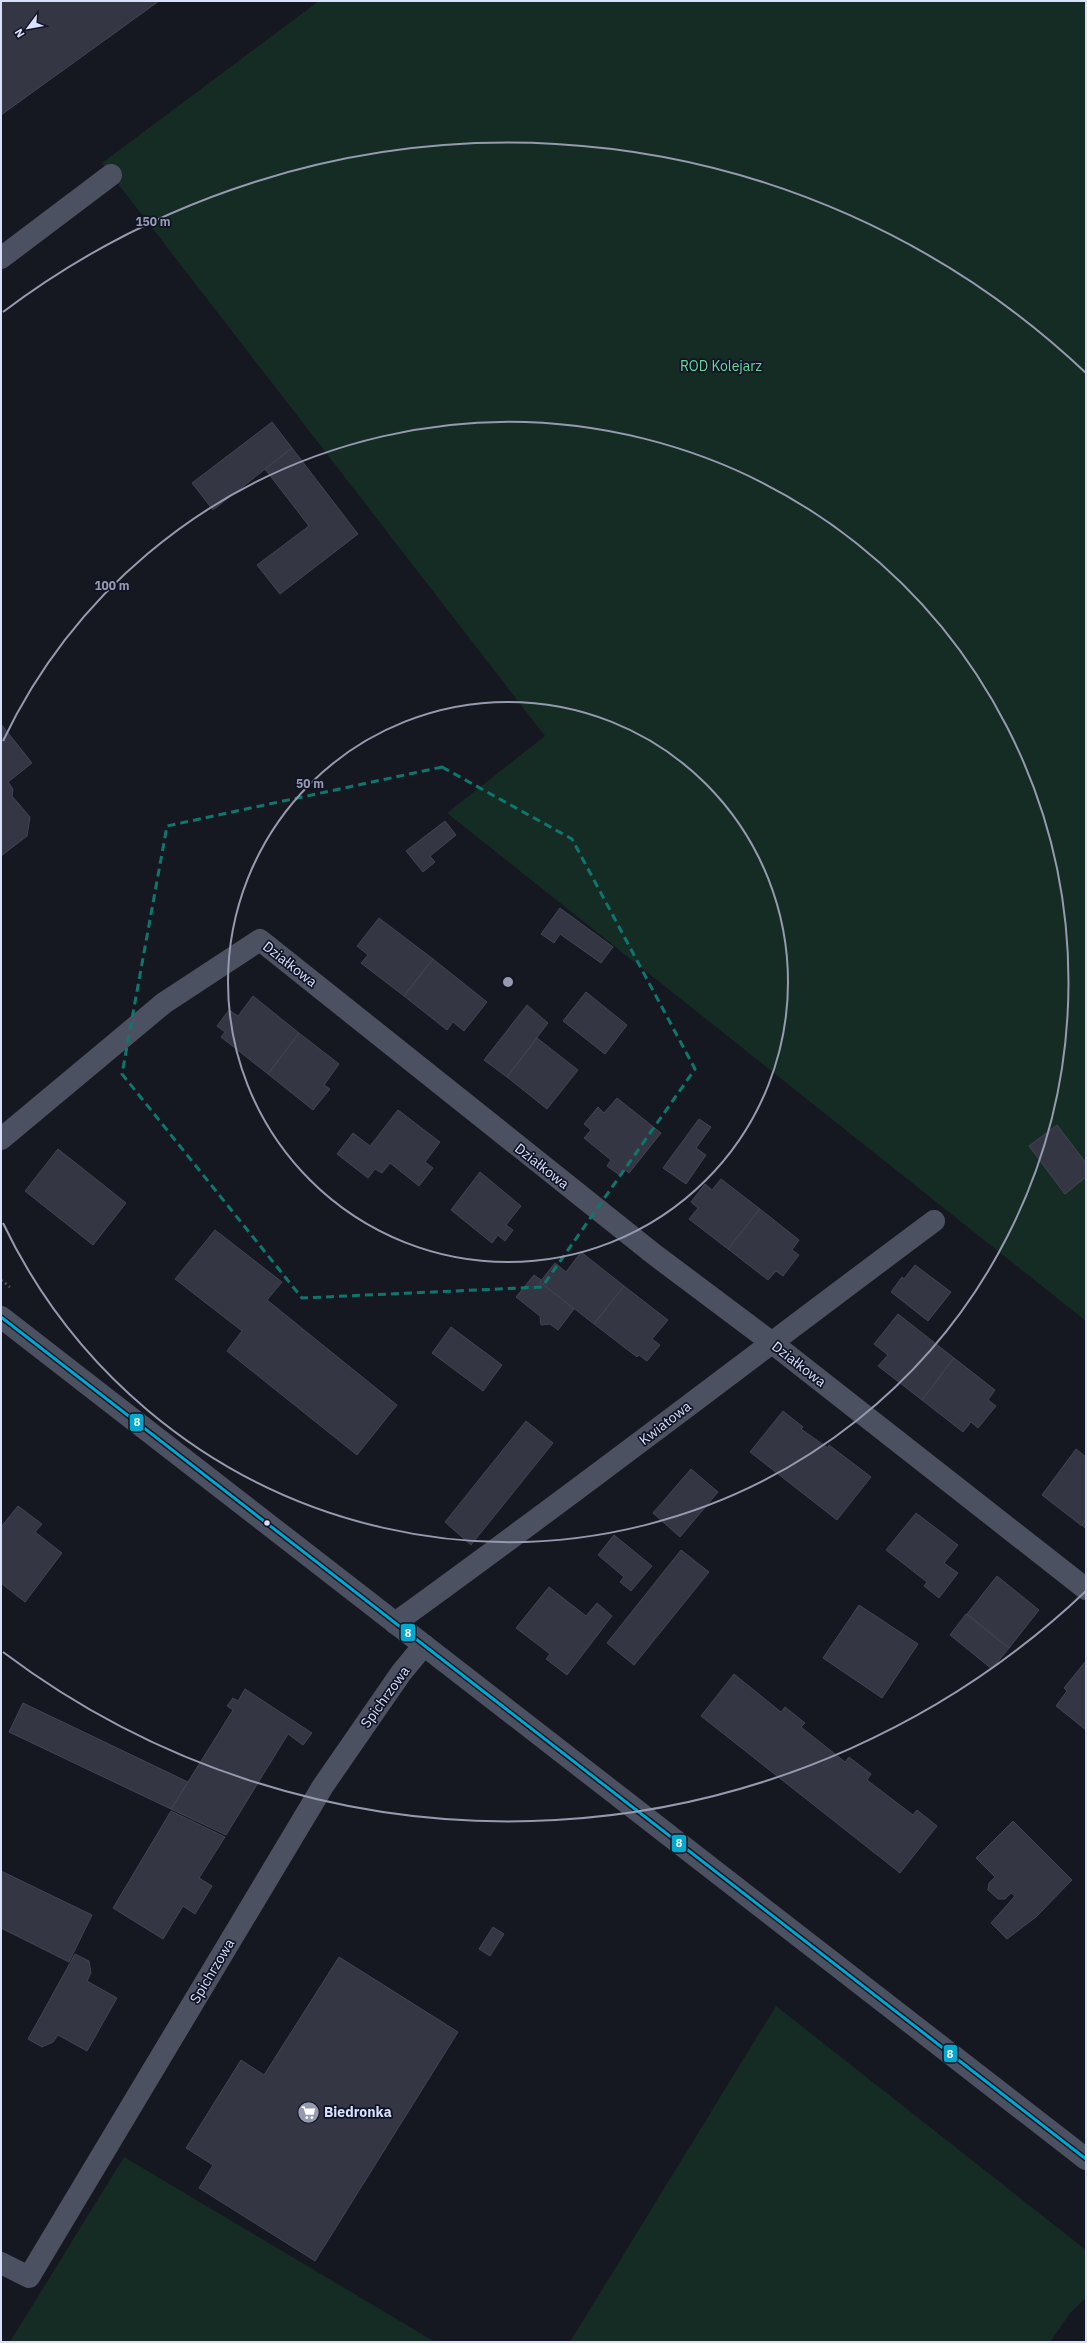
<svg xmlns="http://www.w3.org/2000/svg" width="1087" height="2343" font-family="'IBM Plex Sans',sans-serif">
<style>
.green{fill:#152c25}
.building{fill:#343743;stroke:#414454}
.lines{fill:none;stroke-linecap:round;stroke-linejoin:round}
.path{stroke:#4a5c61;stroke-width:2.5;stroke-dasharray:2 3;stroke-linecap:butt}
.minor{stroke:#4c5161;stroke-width:22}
.bus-1-casing{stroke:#111426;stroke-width:6}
.bus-1{stroke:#00a9ce;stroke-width:3}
.marked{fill:none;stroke:#0f766e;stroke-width:3;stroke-dasharray:8 5;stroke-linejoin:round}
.ring{fill:none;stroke:#959aaf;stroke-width:2}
.bus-dot{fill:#d9e0fc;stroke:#111426;stroke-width:1.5}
.labels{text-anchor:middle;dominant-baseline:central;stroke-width:3.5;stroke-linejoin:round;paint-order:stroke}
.park-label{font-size:14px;fill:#6ad799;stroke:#111426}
.street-label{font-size:14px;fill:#d9e0fc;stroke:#111426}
.poi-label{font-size:14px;font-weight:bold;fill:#d9e0fc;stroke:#111426;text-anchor:start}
.centre{fill:#959aaf;stroke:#111426;stroke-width:2}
.ring-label{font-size:12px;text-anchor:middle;font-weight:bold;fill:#959aaf;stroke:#111426;stroke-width:3.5;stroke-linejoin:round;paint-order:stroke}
.line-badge{stroke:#111426;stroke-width:1.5}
.badge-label{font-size:11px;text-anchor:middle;font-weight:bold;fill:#fff}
</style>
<rect width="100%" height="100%" fill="#161821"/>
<g class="green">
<path d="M319 1H1086V1321L447 813 545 736 102 163Z"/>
<path d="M776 2006 1086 2250V2298L1070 2313 1050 2342H570Z"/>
<path d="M124 2157 435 2342H10Z"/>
</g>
<g class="building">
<path d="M1 1H159L1 115Z"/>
<path d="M272 422 292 448 213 510 192 483Z"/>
<path d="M292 448 358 534 280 594 257 565 309 526 265 469Z"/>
<path d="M1 724 32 763 8 782 13 789 12 796 30 817 27 836 1 856Z"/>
<path d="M445 821 456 835 430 856 435 862 423 872 406 851Z"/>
<path d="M560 908 613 947 601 963 560 934 554 943 541 934Z"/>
<path d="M379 918 433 959 404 996 361 963 368 955 357 946Z"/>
<path d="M433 959 487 1002 464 1031 453 1022 447 1030 404 996Z"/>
<path d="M586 992 627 1025 605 1054 563 1021Z"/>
<path d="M253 996 299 1033 268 1074 221 1037 225 1032 217 1026 229 1010 238 1016Z"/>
<path d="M527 1005 548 1023 507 1077 484 1060Z"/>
<path d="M299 1033 339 1064 324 1085 330 1089 313 1110 268 1074Z"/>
<path d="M537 1038 578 1070 547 1109 507 1077Z"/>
<path d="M617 1098 661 1133 629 1173 625 1170 621 1176 607 1166 611 1160 584 1138 591 1130 584 1124 598 1107 604 1113Z"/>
<path d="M398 1110 440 1142 425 1162 433 1168 419 1186 390 1163 382 1173 375 1169 368 1178 337 1154 353 1133 370 1146Z"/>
<path d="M699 1119 711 1127 696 1148 706 1155 686 1184 663 1168Z"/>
<path d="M1057 1125 1086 1163V1177L1065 1194 1029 1146Z"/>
<path d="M58 1149 126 1203 93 1245 25 1191Z"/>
<path d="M480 1172 521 1206 506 1225 513 1230 505 1241 498 1235 492 1243 451 1210Z"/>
<path d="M721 1179 760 1209 728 1249 689 1219 698 1208 691 1202 705 1184 712 1190Z"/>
<path d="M760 1209 799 1240 792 1250 799 1255 783 1276 776 1271 768 1280 728 1249Z"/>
<path d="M215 1230 282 1282 267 1300 397 1405 357 1455 227 1351 242 1331 175 1279Z"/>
<path d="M581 1252 624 1286 594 1324 540 1282 555 1263 566 1272Z"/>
<path d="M915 1265 951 1292 928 1321 891 1292 902 1277 904 1279Z"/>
<path d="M534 1275 541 1280 540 1282 574 1309 558 1330 550 1324 541 1325 540 1316 516 1297Z"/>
<path d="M624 1286 668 1320 652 1339 660 1345 647 1361 639 1355 637 1357 594 1324Z"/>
<path d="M898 1314 954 1358 922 1400 878 1366 888 1355 874 1344Z"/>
<path d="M451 1327 502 1365 483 1391 432 1353Z"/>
<path d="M954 1358 995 1390 988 1400 996 1406 978 1428 971 1422 963 1432 922 1400Z"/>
<path d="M783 1411 803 1427 801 1429 828 1448 829 1445 871 1477 837 1520 750 1452Z"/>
<path d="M526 1421 553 1443 471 1545 445 1522Z"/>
<path d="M1076 1449 1086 1457V1520L1082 1526 1042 1495Z"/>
<path d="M691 1469 718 1492 680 1537 653 1513Z"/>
<path d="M18 1506 42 1524 35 1532 62 1553 25 1602 1 1583V1527Z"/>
<path d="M916 1513 958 1545 944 1563 958 1573 939 1598 924 1586 927 1582 886 1550Z"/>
<path d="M1086 1520V1529L1082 1525Z"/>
<path d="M614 1535 652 1566 631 1591 620 1582 624 1577 598 1555Z"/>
<path d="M681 1550 709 1572 634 1665 607 1643Z"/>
<path d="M997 1576 1039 1610 1009 1648 967 1614Z"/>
<path d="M549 1587 586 1616 597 1603 612 1616 567 1675 546 1659 550 1654 516 1628Z"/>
<path d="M859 1605 918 1644 882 1698 823 1658Z"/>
<path d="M966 1614 1009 1648 992 1669 950 1635Z"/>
<path d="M1085 1662 1086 1663V1730L1056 1706 1067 1691 1064 1688Z"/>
<path d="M734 1674 781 1712 785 1707 805 1723 801 1727 845 1762 849 1757 871 1774 867 1780 913 1815 917 1810 937 1826 900 1873 701 1716Z"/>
<path d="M245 1689 312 1733 303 1745 288 1734 226 1835 171 1809 233 1710 227 1706 233 1698 238 1701Z"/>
<path d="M23 1703 188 1782 171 1809 9 1732Z"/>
<path d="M171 1811 225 1837 199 1878 212 1886 195 1914 183 1906 163 1939 113 1908Z"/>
<path d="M1013 1821 1072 1880 1036 1917 1007 1939 991 1923 1015 1896 1011 1893 1005 1899H998L988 1890 989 1883 995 1877 976 1858Z"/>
<path d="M1 1871 92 1915 69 1962 1 1928Z"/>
<path d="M493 1927 504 1934 490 1956 479 1949Z"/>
<path d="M75 1954 89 1961 91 1973 87 1981 117 1998 87 2051 58 2035 53 2042 42 2047 28 2039Z"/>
<path d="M339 1957 458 2032 315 2261 199 2188 213 2165 186 2148 241 2060 264 2075Z"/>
</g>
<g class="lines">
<path class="path" d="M1 1280 10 1287"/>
<g class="minor">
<path d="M1 258 111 175"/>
<path d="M1 1139 164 1003 260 940 655 1255 771 1342 1086 1589"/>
<path d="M1 1317 1086 2159"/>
<path d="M395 1623C577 1492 754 1355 934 1221"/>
<path d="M1 2263 29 2277 323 1786 401 1673 424 1645"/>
</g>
<defs>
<path id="bus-1" d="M1 1317 1086 2159"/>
</defs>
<use href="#bus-1" class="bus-1-casing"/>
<use href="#bus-1" class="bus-1"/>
</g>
<path class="marked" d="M442 767 572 839 695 1069 542 1287 302 1298 122 1074 167 826Z"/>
<g class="ring">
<circle cx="508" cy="982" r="280"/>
<path d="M3 741A560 560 0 1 1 3 1223"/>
<path d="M1086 1591A839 839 0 0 1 3 1652M3 312A839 839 0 0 1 1086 373"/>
</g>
<defs>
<symbol id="supermarket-disc" viewBox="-11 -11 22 22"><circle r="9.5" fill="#959aaf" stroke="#111426"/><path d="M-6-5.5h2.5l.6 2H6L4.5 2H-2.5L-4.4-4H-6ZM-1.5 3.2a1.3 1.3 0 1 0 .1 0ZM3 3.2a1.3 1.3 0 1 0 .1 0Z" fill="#fff"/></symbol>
</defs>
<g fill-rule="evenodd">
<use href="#supermarket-disc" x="296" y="2100" width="25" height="25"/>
</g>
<circle class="bus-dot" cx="267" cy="1523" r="3.5"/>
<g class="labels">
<g class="park-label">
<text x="721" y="366">ROD Kolejarz</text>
</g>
<g class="street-label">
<text transform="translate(290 964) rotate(38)">Działkowa</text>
<text transform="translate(542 1166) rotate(38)">Działkowa</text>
<text transform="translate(799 1364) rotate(38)">Działkowa</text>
<text transform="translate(665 1423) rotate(-38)">Kwiatowa</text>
<text transform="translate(385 1697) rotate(-54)">Spichrzowa</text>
<text transform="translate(212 1971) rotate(-59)">Spichrzowa</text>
</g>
<g class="poi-label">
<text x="324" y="2112">Biedronka</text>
</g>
</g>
<circle cx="508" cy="982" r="6" class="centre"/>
<g class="ring-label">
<text x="153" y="226">150 m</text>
<text x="112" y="590">100 m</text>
<text x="310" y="788">50 m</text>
</g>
<g class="line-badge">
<rect x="129" y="1413" width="15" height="19" rx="4" fill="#00a9ce"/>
<rect x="400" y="1623" width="16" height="19" rx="4" fill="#00a9ce"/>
<rect x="671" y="1834" width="16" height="19" rx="4" fill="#00a9ce"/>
<rect x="943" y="2044" width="15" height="19" rx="4" fill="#00a9ce"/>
</g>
<g class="badge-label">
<text x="137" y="1426">8</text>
<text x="408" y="1637">8</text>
<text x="679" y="1847">8</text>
<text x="950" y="2058">8</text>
</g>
<rect width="1087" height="2343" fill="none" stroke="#d9e0fc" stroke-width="4"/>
<g transform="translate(28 28) rotate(238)" stroke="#111426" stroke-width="3" paint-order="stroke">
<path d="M0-3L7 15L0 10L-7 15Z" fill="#d9e0fc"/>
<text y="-6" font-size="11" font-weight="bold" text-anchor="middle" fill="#d9e0fc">N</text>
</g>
</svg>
